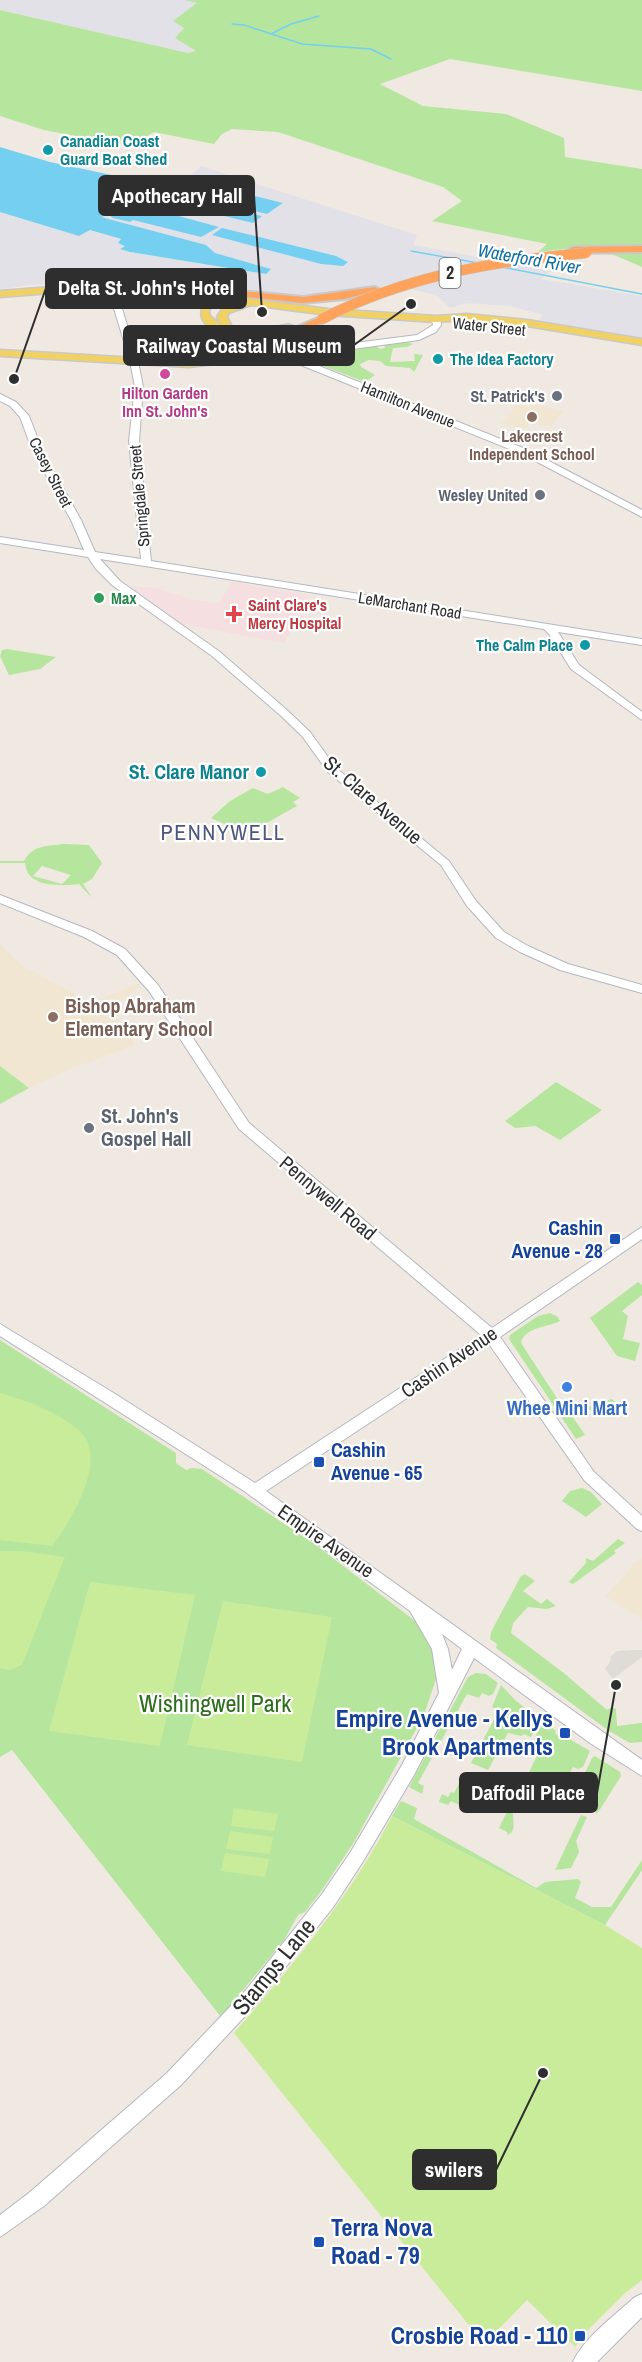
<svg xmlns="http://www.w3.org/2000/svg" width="642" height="2362" font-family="'Archivo Narrow',sans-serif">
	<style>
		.industrial { fill: #e3e1e8 }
		.education { fill: #f0e6d1 }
		.medical { fill: #f5dfe0 }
		.green { fill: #b6e59e; fill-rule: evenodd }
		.pitch { fill: #c9ec9a }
		.plaza { fill: #dfdcd8 }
		.water { fill: #75cff0 }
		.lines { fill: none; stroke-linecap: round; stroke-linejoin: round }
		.stream { stroke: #75cff0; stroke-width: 1.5 }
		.secondary-casing { stroke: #b4b7c1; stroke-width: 2 }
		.primary-casing { stroke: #c9c9c9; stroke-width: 3 }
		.highway-casing { stroke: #c9c9c9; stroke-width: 4 }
		.secondary { fill: #fff; fill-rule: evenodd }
		.primary { fill: #f2d163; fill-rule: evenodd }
		.highway { fill: #ffa35c; fill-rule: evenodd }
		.highway-bridge-casing { stroke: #c9c9c9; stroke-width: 11; stroke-linecap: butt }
		.highway-bridge { stroke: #ffa35c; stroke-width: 10 }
		.culture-dot { fill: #0f9aa8; stroke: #fff; stroke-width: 2 }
		.hotel-dot { fill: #d1479c; stroke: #fff; stroke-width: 2 }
		.worship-dot { fill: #6b7280; stroke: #fff; stroke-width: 2 }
		.education-dot { fill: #8d6e63; stroke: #fff; stroke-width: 2 }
		.leisure-dot { fill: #2e9e5b; stroke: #fff; stroke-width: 2 }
		.health-dot { fill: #e0444e; stroke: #fff; stroke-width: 2 }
		.transit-dot { fill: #1a4fb4; stroke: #fff; stroke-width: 2 }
		.shop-dot { fill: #3f7fe0; stroke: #fff; stroke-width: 2 }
		.labels { text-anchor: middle; stroke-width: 4.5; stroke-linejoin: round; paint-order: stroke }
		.far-culture-label { font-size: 16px; font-weight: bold; fill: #0d838f; stroke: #fff; text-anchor: start }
		.far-street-label { font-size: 16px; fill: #2e2e2e; stroke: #fff }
		.far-hotel-label { font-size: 16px; font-weight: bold; fill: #b23c85; stroke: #fff }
		.far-worship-label { font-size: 16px; font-weight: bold; fill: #5b616d; stroke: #fff; text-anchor: end }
		.far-education-label { font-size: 16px; font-weight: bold; fill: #785e54; stroke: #fff }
		.far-leisure-label { font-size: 16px; font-weight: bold; fill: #27864d; stroke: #fff; text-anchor: start }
		.far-health-label { font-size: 16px; font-weight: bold; fill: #be3a42; stroke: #fff; text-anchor: start }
		.far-water-label { font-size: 18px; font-style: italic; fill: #0d6fa3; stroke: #fff }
		.shield { fill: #fff; stroke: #6d6d6d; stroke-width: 1.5 }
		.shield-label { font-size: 18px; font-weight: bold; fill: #2e2e2e }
		.culture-label { font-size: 20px; font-weight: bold; fill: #0d838f; stroke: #fff; text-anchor: end }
		.street-label { font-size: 20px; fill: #2e2e2e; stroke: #fff }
		.education-label { font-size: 20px; font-weight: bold; fill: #785e54; stroke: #fff; text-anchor: start }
		.worship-label { font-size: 20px; font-weight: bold; fill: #5b616d; stroke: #fff; text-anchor: start }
		.transit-label { font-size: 20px; font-weight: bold; fill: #164399; stroke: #fff; text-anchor: end }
		.shop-label { font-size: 20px; font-weight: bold; fill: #366cbe; stroke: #fff }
		.quarter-label { font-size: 22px; letter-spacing: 1.5px; fill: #4d5680; stroke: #fff }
		.near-park-label { font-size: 24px; fill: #2c6e1b; stroke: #fff }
		.near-transit-label { font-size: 24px; font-weight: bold; fill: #164399; stroke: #fff; text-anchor: end }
		.near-street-label { font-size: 24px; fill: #2e2e2e; stroke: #fff }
		.leader { fill: none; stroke: #2e2e2e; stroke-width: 2 }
		.callout-dot { fill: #2e2e2e; stroke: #fff; stroke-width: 2 }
		.callout { fill: #2e2e2e; stroke: #2e2e2e; stroke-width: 2 }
		.callout-label { font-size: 21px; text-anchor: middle; font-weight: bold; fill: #fff }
	</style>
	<rect width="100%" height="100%" fill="#efe9e1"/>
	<path class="industrial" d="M0 0H184L198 3 174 21 184 28 175 38 196 51 188 53 0 10Z
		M201 166 417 235 414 245 551 271 541 279 642 296V342L536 324 543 315 510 306 466 303 450 308 436 295 388 284 357 295 301 299 156 285 79 283 27 285 0 290V212L79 236 90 230 122 240 126 245 121 249 130 252 266 274 270 269 215 253 206 245 101 217 109 215 114 218 130 222 133 220 208 234 218 227 120 200 126 199 191 208 253 222 192 200 203 199 266 214 283 204 240 192 225 201 200 194 213 186 187 178Z"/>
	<path class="education" d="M532 404 564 411 551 426 530 424 526 429 501 424 516 405 530 407Z
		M0 944 24 967 73 992 87 1005 140 982V987L113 1007 98 1013 119 1021 135 1045 65 1071 29 1088 0 1066Z
		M642 1559V1619L605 1596 626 1575 632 1565Z"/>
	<path class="medical" d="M232 582 310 595 284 643 182 624 130 586 157 588 194 600 219 603Z"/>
	<path class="green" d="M184 0H642V91L450 59 380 84 423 106 506 114 564 138 565 157 642 169V267L614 255 582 247 538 252 547 244 432 221 462 201 443 187 278 132 232 129 222 134 214 144 154 132 130 146 44 130 0 116V10L188 53 196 51 175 38 184 28 173 21 197 3Z
		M407 342 413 344 407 347 393 348 390 362 415 361 414 354 423 355 414 372 410 368 386 366 380 361 369 360 360 364 361 367 375 375 365 382 321 365 328 361 316 358 312 360 306 357 376 346 380 349 385 348 384 344Z
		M7 649 56 657 40 669 9 675 0 656 2 650Z
		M283 787 300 798 293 802 297 806 247 834 211 818 230 801 253 788 268 794Z
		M64 844 89 845 102 863 92 879 83 884 92 898 79 884C65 886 36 887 28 873 26 870 26 867 25 863H0V861H24C32 845 48 846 64 844ZM42 866 71 875 62 884 33 876Z
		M0 1066 29 1088 0 1104Z
		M556 1082 602 1110 560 1140 535 1126 515 1128 505 1121Z
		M638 1282 642 1285V1295L622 1311 628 1316 623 1339 640 1343 635 1361 617 1356 590 1318Z
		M550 1313 558 1317 560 1321C549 1327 524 1327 521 1343L562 1406 578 1410 612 1399 615 1402 572 1416 585 1435 576 1439 509 1339 510 1335 538 1316Z
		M0 1340 176 1453V1463L186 1470 192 1468 202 1469 316 1545 415 1621 431 1645 436 1666V1679L424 1715 354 1842 322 1890 305 1912 298 1915 284 1940 221 2017 12 1750 0 1757Z
		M582 1488 591 1492 602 1504 586 1517 562 1501 570 1491Z
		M618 1539 625 1543 614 1551 616 1553 573 1584 569 1582 586 1563V1558L593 1561Z
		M525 1574 535 1581 523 1591 541 1604 547 1599 556 1606 547 1609 528 1607 513 1623 511 1633 565 1674 607 1710 612 1707 616 1709 617 1726 642 1723V1742L630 1743 609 1731 496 1648 497 1644 490 1639 491 1632 521 1576Z
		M476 1673 486 1674 498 1683 493 1694 489 1696 482 1693 479 1698 467 1694 418 1783 424 1786 422 1794 409 1787 468 1677Z
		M501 1685 516 1701 540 1719 531 1737 523 1734 522 1736 508 1733 488 1770 471 1763 499 1710 492 1707Z
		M546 1723 556 1731 555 1733 562 1739 564 1736 590 1751 583 1767 578 1769 573 1767 569 1775 562 1772 551 1795 544 1793 551 1779 538 1774 532 1786 524 1782 540 1750 532 1746C536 1738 536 1728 546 1723Z
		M595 1756 620 1772 621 1776 597 1814 593 1808 589 1811 584 1809 597 1783 583 1777 592 1758Z
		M465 1772 482 1779 485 1776 468 1809 451 1801 448 1805 439 1802 442 1794 448 1797 451 1792 454 1793Z
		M518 1789 529 1794 524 1804 514 1809C511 1817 516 1824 512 1832L508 1835 507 1832 499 1828Z
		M401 1801 417 1808 414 1819 536 1888 545 1882 578 1879 581 1882 575 1898 592 1907H611L642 1860V1870L605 1925 392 1816Z
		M581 1815 587 1817 576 1841 579 1852 571 1868 555 1870Z"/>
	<path class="pitch" d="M0 1393C23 1399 76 1418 87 1441 101 1471 70 1522 52 1546L0 1540Z
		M0 1551H22L65 1557 22 1665 10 1670 0 1668Z
		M90 1582 195 1595 160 1746 49 1731Z
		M223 1601 332 1617 302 1762 187 1745Z
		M234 1808 278 1814 274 1831 231 1826Z
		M392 1816 605 1925 642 1948V2280L624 2294 583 2335 579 2332 574 2338 578 2343 575 2347 527 2300 484 2344 234 2033C292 1966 351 1896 392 1816Z
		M230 1831 273 1837 270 1854 226 1849Z
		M225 1853 269 1859 265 1877 221 1871Z"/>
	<path class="plaza" d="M631 1650H642V1657L613 1679 605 1669 611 1660 610 1657 617 1651Z"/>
	<path class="water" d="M0 147 50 162 183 190 198 182 214 186 201 194 204 195 218 187 235 191 221 199 225 201 239 192 283 203 267 214 203 199 192 200 262 216 253 223 191 208 184 213 126 199 120 200 219 227 201 237 133 220 130 222 113 218 109 215 101 217 206 245 215 253 271 269 266 274 130 252 120 249 125 246 118 243 121 239 90 230 79 236 0 212Z
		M222 228 336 256 348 262 343 266 321 264 212 235Z"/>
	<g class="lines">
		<path class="stream" d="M232 24 244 25 302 44 371 49 391 59
			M271 34 291 24 319 16
			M411 251 478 263
			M502 267 642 294"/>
		<defs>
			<path id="secondary" d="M112 286 116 289 138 361 143 387 139 441 151 561 642 639V645L558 632 579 665 642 712V720L571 669 549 634 544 629 100 559 120 581 220 652 288 711 310 732 336 768 449 861 476 901 504 932 528 946 568 964 642 985V993L560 970 520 952 496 938 467 906 441 865 328 772 302 736 280 715 212 656 112 585 96 569 88 557 0 543V537L84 550 71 520 33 452 20 417 10 406 0 401V394L16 402 29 416 43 452 81 520 95 552 141 559 129 441 135 387 130 361 108 289Z
				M436 316 440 319 441 325 436 332 419 340 316 354 299 349 303 346 316 348 417 335 433 325 432 319Z
				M261 345H267L528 450 642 510V517L522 454 261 349Z
				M0 895 92 931 125 949 158 985 249 1123 492 1328 642 1227V1239L500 1337 594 1472 642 1516V1531L637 1529 584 1480 489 1344 266 1491 642 1760V1776L590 1743 474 1658 414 1775 362 1863 334 1906 258 2002 181 2085 44 2206 0 2237V2215L30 2192 167 2073 246 1990 322 1894 350 1853 402 1765 439 1693 432 1649 410 1611 244 1491 0 1336V1324L112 1392 255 1483 481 1335 239 1129 149 991 117 955 84 937 0 903ZM442 1634 462 1649 452 1670 448 1649Z
				M642 2294V2317L597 2362H573C583 2339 616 2314 635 2297Z"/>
			<path id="primary" d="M77 285 171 289 328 309 436 316 467 314 527 320 642 339V345L527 326 467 320 436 322 328 315 251 305 229 313 227 317 231 325 227 328 263 343 270 341 275 344 254 353 289 354 292 355V359H251L246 355 224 363 189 367 0 356V350L189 361 209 359 205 356 207 354 223 346 226 341C209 326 193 322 206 299L171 295 77 291 0 297V291ZM215 300 239 303 222 309 217 317 222 326 210 316 209 311ZM232 337 254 346 212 358 230 350 236 341Z"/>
			<path id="highway" d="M642 246V252L573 253 568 250 573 247Z
				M179 285 303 297 375 287 380 290 344 299 303 303 198 292 141 293 136 290 141 287Z
				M322 316 326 317V321L307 330 300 339 308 349 303 352 299 351 289 339 270 347 265 344 289 331C273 334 248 341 235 331L240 328 264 330 288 325 292 326V329Z"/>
		</defs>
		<use href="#secondary" class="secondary-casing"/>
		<use href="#primary" class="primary-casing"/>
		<use href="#highway" class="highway-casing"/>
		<use href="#secondary" class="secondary"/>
		<use href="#primary" class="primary"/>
		<use href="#highway" class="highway"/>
		<defs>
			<path id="highway-bridge" d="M322 319C405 276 494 261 586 253"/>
		</defs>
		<use href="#highway-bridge" class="highway-bridge-casing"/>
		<use href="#highway-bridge" class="highway-bridge"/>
	</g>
	<g class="culture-dot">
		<circle cx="48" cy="150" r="6"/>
		<circle cx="438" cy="359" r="6"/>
		<circle cx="585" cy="645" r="6"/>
		<circle cx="261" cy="772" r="6"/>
	</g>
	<circle class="hotel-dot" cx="165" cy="374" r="6"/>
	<g class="worship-dot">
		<circle cx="557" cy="396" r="6"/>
		<circle cx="540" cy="495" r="6"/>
		<circle cx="89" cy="1128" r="6"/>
	</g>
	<g class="education-dot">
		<circle cx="532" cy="417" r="6"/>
		<circle cx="53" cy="1017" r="6"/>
	</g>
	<circle class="leisure-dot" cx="99" cy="598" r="6"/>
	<path class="health-dot" d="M231 605h6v6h6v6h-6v6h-6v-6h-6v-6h6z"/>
	<g class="transit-dot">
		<rect x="609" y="1233" width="12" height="12" rx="3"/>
		<rect x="313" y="1456" width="12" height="12" rx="3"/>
		<rect x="559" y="1727" width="12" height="12" rx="3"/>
		<rect x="313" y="2236" width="12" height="12" rx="3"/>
		<rect x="574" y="2330" width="12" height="12" rx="3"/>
	</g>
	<circle class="shop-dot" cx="567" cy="1387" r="6"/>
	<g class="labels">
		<g class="far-culture-label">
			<text x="60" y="147">Canadian Coast<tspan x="60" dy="18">Guard Boat Shed</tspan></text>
			<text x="450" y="365">The Idea Factory</text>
			<text x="573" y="651" text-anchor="end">The Calm Place</text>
		</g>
		<g class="far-street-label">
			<text transform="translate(489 326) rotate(6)" y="6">Water Street</text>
			<text transform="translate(408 404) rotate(22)" y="6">Hamilton Avenue</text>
			<text transform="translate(51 472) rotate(63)" y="6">Casey Street</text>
			<text transform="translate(139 496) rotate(-95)" y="6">Springdale Street</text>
			<text transform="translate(410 605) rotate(9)" y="6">LeMarchant Road</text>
		</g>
		<g class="far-hotel-label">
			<text x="165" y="399">Hilton Garden<tspan x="165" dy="18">Inn St. John's</tspan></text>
		</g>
		<g class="far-worship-label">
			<text x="545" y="402">St. Patrick's</text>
			<text x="528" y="501">Wesley United</text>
		</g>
		<g class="far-education-label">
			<text x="532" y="442">Lakecrest<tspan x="532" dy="18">Independent School</tspan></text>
		</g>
		<g class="far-leisure-label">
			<text x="111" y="604">Max</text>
		</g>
		<g class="far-health-label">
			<text x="248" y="611">Saint Clare's<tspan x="248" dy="18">Mercy Hospital</tspan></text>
		</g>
		<g class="far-water-label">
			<text transform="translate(529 259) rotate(10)" y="6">Waterford River</text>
		</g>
		<rect class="shield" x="439.5" y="258" width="21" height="30" rx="4.5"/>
		<g class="shield-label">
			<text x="450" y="279">2</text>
		</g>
		<g class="culture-label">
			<text x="249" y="779">St. Clare Manor</text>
		</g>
		<g class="street-label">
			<text transform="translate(373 800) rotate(41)" y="7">St. Clare Avenue</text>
			<text transform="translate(328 1198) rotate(40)" y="7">Pennywell Road</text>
			<text transform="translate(449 1362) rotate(-34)" y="7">Cashin Avenue</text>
			<text transform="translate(326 1541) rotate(35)" y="7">Empire Avenue</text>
		</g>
		<g class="education-label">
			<text x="65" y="1013">Bishop Abraham<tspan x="65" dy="23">Elementary School</tspan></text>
		</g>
		<g class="worship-label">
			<text x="101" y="1123">St. John's<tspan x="101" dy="23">Gospel Hall</tspan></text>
		</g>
		<g class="transit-label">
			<text x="603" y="1235">Cashin<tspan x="603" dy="23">Avenue - 28</tspan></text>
			<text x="331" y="1457" text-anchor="start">Cashin<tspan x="331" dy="23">Avenue - 65</tspan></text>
		</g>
		<g class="shop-label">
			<text x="567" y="1415">Whee Mini Mart</text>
		</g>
		<g class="quarter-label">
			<text x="223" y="840">PENNYWELL</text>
		</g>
		<g class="near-park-label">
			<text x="215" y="1712">Wishingwell Park</text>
		</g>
		<g class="near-transit-label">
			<text x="553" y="1727">Empire Avenue - Kellys<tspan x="553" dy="28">Brook Apartments</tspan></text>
			<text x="331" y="2236" text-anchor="start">Terra Nova<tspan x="331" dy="28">Road - 79</tspan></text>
			<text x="568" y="2344">Crosbie Road - 110</text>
		</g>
		<g class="near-street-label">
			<text transform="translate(274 1967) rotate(-51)" y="8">Stamps Lane</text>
		</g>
	</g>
	<path class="leader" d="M262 312L254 196M14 379L46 288M411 304L354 345M616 1685L597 1793M543 2073L496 2170"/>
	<g class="callout-dot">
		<circle cx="262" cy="312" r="6"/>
		<circle cx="14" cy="379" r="6"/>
		<circle cx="411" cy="304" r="6"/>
		<circle cx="616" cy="1685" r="6"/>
		<circle cx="543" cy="2073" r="6"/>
	</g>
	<g class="callout">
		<rect x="99" y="176" width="155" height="39" rx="6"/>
		<rect x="46" y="269" width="200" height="39" rx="6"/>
		<rect x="124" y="326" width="230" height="39" rx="6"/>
		<rect x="460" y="1773" width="137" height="39" rx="6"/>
		<rect x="413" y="2150" width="83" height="39" rx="6"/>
	</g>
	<g class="callout-label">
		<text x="177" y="203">Apothecary Hall</text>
		<text x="146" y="295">Delta St. John's Hotel</text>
		<text x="239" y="353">Railway Coastal Museum</text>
		<text x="528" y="1800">Daffodil Place</text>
		<text x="454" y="2177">swilers</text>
	</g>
</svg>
